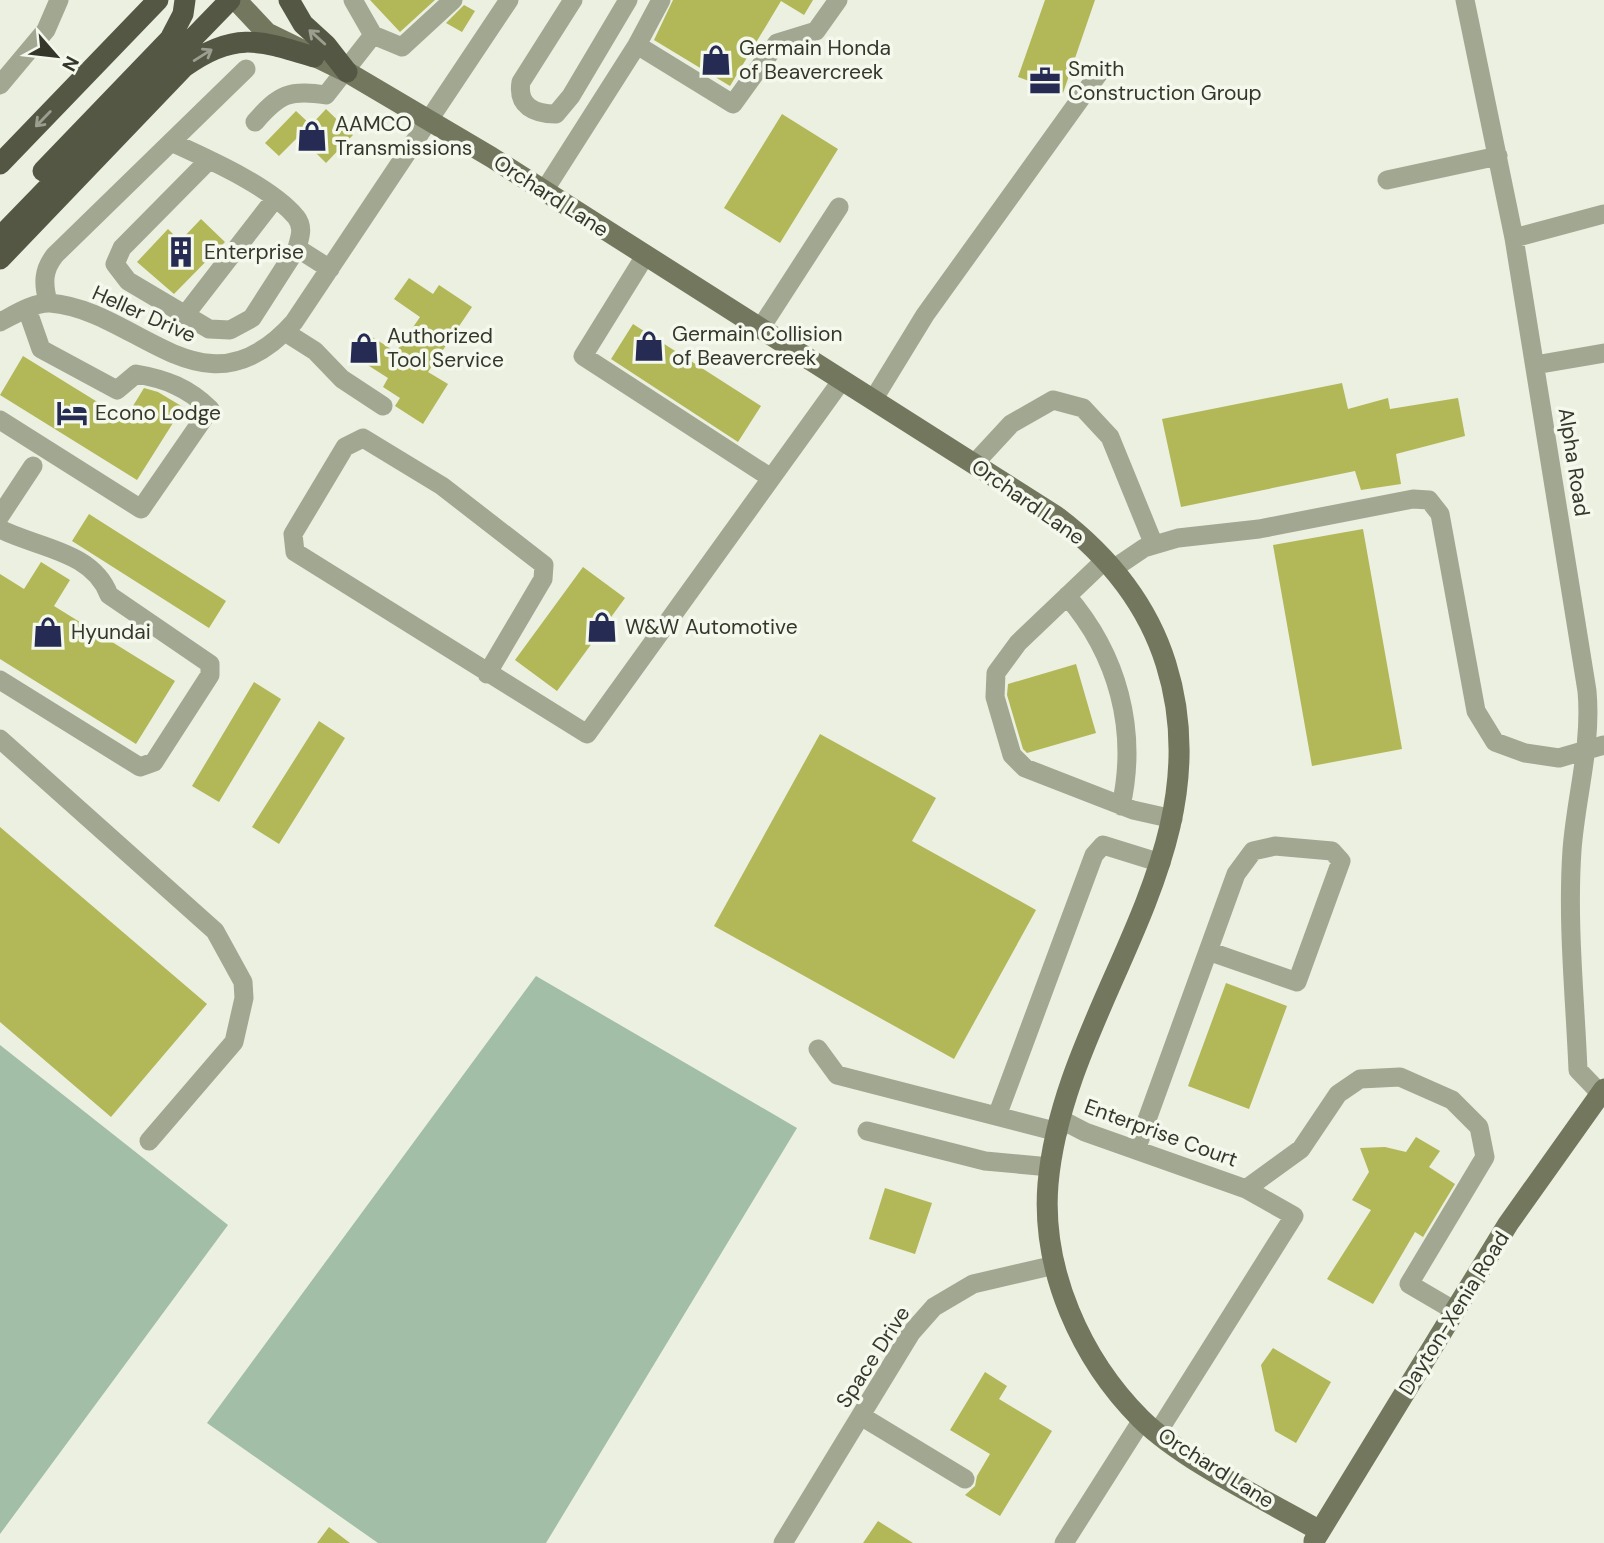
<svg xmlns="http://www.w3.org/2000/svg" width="1604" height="1543" font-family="'DM Sans',sans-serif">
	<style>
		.green { fill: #a2bea7 }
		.building { fill: #b2b758 }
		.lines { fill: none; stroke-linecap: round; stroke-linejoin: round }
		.minor { stroke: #a1a791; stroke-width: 19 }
		.major { stroke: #73775e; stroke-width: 21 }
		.highway { stroke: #545744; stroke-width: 21 }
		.oneway { stroke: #9c9f90 }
		.labels { text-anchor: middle; stroke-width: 7; stroke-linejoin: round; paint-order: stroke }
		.poi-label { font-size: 21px; fill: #35372b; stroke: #f4f8ed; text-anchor: start }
		.street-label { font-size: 21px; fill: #35372b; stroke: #f4f8ed }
	</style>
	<rect width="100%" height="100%" fill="#ebf0e1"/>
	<path class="green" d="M536 976 797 1128 546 1543H378L207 1423Z
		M0 1045 228 1225 0 1534Z"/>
	<path class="building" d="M370 0H435L400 32Z
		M673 0H813L804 15 781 1 730 86 654 40Z
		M1045 0H1095L1063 93 1018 77Z
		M464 5 475 11 462 32 446 23Z
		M326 109 353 135 326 163 299 136 279 156 265 143 296 111 311 125Z
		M782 114 838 149 780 243 724 208Z
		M201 219 225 242 174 294 137 262 168 229 180 241Z
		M409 278 433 294 439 285 472 307 428 372 448 384 423 424 395 406 400 398 383 387 388 378 355 357 369 335 396 352 420 317 394 299Z
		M633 324 761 406 738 442 611 359Z
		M23 356 125 419 144 388 158 392 183 407 137 480 0 395Z
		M1342 383 1348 409 1388 398 1390 409 1458 398 1465 436 1396 454 1401 484 1361 490 1355 471 1181 507 1162 419Z
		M89 514 226 601 209 628 72 541Z
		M1363 529 1402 749 1312 766 1273 545Z
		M41 562 70 580 54 606 175 681 136 744 0 659V574L24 589Z
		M583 567 625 598 557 691 515 660Z
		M1076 664 1096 733 1027 753 1023 749 1007 695 1008 684Z
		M254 682 281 699 219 802 192 786Z
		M319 721 345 738 279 844 252 827Z
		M820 734 936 798 912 841 1036 910 954 1059 714 926Z
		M0 827 207 1004 111 1117 0 1022Z
		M1226 983 1287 1006 1249 1109 1188 1086Z
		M1416 1137 1440 1151 1429 1167 1455 1184 1423 1237 1415 1232 1373 1304 1327 1279 1371 1210 1352 1200 1369 1172 1360 1148 1385 1147 1406 1152Z
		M885 1188 932 1203 915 1254 869 1239Z
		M1273 1348 1331 1382 1296 1443 1275 1431 1261 1365Z
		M985 1372 1007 1386 999 1399 1052 1431 1000 1516 965 1495 975 1486 977 1476 990 1454 950 1430Z
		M878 1521 913 1543H863Z
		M329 1527 350 1543H317Z"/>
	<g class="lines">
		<path class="minor" d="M353 0 373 35 402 47 453 0
			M573 0 521 82C517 106 534 114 556 114L571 96 628 0
			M1465 0 1514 238 1587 691C1592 746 1576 796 1572 850 1567 923 1575 997 1578 1070L1600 1093
			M637 45 661 0
			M0 85 46 30 59 0
			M255 122C279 94 290 89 326 95L373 35
			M171 142C208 159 270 186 296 217 304 227 300 237 297 248L330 269
			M209 160 122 248 115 264 128 281 209 329 230 330 252 318 297 248
			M1387 180 1498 156
			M544 191 637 45 733 104 777 43 816 31 838 0
			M1514 238 1604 214
			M645 256 583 356 771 478
			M48 302C43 283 43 270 55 255L246 69
			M185 315 274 200
			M0 322C14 315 34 302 50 303 139 310 204 423 294 322L509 0
			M760 329 839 207
			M285 332 315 351 342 379 383 406
			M1535 365 1604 353
			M873 400 925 315 1099 73
			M0 420 141 509 210 409C188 388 166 379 136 374L117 390 41 349 27 309
			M974 464 1011 424 1053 400 1083 408 1110 437 1154 545
			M0 516 33 466
			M0 529C37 548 93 551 109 595L210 664V675L154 762 140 767 0 680
			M1105 560 1018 643 996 673 995 697 1012 755 1025 768 1133 810 1173 819
			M1113 569 1144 548 1178 538 1259 529 1413 499 1429 500 1440 514 1476 711 1495 742 1525 753 1559 758 1604 745
			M1067 596C1118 655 1138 730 1121 806
			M487 674 543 579 544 565 442 486 363 438 345 447 293 534 295 552 587 734 842 380
			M0 739 215 931 243 982 244 998 234 1042 149 1141
			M818 1049 837 1075 1058 1132
			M997 1116 1094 855 1103 845 1161 863
			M1060 1119 1085 1132 1246 1189 1294 1216 1158 1432
			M867 1131 985 1161 1050 1167
			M1136 1150 1236 874 1253 851 1275 846 1332 851 1341 861 1297 982 1208 951
			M1246 1189 1301 1149 1338 1094 1360 1079 1400 1077 1452 1100 1479 1127 1485 1157 1409 1284 1455 1311
			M861 1416 965 1479
			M783 1543 911 1333 934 1307 973 1284 1055 1265
			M1064 1543 1142 1420"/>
		<path class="major" d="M236 0 267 33 347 72 491 157 1056 516C1106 554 1147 603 1166 664 1226 855 1064 1003 1048 1184 1041 1270 1081 1359 1141 1419 1185 1462 1266 1500 1320 1531
			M1314 1541 1508 1224 1604 1089"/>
		<path class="highway" d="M289 0 303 24 326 45 347 72
			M0 164 158 0
			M43 171 170 39 183 14 185 0
			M0 237 230 0
			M0 259 184 67C234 31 259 40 314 57"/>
	</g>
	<defs><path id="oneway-shaft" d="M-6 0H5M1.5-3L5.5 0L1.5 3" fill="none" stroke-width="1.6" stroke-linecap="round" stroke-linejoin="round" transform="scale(1.75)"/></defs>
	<g class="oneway">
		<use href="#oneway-shaft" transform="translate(317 37) rotate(-138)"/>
		<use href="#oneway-shaft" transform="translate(203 55) rotate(-32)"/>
		<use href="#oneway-shaft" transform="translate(43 119) rotate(134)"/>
	</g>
	<defs>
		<symbol id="shop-bare" viewBox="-9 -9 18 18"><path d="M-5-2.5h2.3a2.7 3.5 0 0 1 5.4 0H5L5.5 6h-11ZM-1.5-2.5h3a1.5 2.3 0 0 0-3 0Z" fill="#262b54" stroke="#f4f8ed" stroke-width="2.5" paint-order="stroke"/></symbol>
		<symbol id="office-bare" viewBox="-9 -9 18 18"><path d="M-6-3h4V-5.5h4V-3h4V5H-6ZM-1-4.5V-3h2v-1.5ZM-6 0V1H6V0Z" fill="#262b54" stroke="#f4f8ed" stroke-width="2.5" paint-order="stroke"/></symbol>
		<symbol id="building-bare" viewBox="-9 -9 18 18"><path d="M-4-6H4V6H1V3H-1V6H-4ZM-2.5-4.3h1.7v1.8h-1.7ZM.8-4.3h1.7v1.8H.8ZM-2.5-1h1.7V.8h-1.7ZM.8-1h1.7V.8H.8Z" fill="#262b54" stroke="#f4f8ed" stroke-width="2.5" paint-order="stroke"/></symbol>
		<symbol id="hotel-bare" viewBox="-9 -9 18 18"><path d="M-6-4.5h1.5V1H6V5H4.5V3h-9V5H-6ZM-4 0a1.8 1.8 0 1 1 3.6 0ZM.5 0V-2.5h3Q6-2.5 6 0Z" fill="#262b54" stroke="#f4f8ed" stroke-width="2.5" paint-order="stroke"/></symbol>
	</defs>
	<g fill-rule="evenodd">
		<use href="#shop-bare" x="694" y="38" width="44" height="44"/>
		<use href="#office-bare" x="1023" y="59" width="44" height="44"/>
		<use href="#shop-bare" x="290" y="114" width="44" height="44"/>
		<use href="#building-bare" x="159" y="230" width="44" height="44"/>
		<use href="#shop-bare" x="627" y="324" width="44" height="44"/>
		<use href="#shop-bare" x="342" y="326" width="44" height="44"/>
		<use href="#hotel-bare" x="50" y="391" width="44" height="44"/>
		<use href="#shop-bare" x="580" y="605" width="44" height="44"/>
		<use href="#shop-bare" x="26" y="610" width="44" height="44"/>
	</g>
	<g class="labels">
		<g class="poi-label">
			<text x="739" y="55">Germain Honda<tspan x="739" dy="24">of Beavercreek</tspan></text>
			<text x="1068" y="76">Smith<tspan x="1068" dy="24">Construction Group</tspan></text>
			<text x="335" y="131">AAMCO<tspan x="335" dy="24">Transmissions</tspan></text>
			<text x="204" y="259">Enterprise</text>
			<text x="672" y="341">Germain Collision<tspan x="672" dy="24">of Beavercreek</tspan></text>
			<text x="387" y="343">Authorized<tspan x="387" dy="24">Tool Service</tspan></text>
			<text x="95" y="420">Econo Lodge</text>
			<text x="625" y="634">W&amp;W Automotive</text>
			<text x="71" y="639">Hyundai</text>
		</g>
		<g class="street-label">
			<text transform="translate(551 196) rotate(33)" y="7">Orchard Lane</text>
			<text transform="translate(144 314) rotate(24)" y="7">Heller Drive</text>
			<text transform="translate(1574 462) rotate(81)" y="7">Alpha Road</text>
			<text transform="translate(1028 502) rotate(35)" y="7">Orchard Lane</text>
			<text transform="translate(1161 1133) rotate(20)" y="7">Enterprise Court</text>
			<text transform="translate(1454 1313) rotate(-58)" y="7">Dayton-Xenia Road</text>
			<text transform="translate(873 1357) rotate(-57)" y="7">Space Drive</text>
			<text transform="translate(1216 1468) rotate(32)" y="7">Orchard Lane</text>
		</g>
	</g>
	<g transform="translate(56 56) rotate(118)" stroke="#f4f8ed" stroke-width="5" paint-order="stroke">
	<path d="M0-5L12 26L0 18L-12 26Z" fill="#35372b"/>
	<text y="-10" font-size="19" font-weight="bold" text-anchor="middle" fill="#35372b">N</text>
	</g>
</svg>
